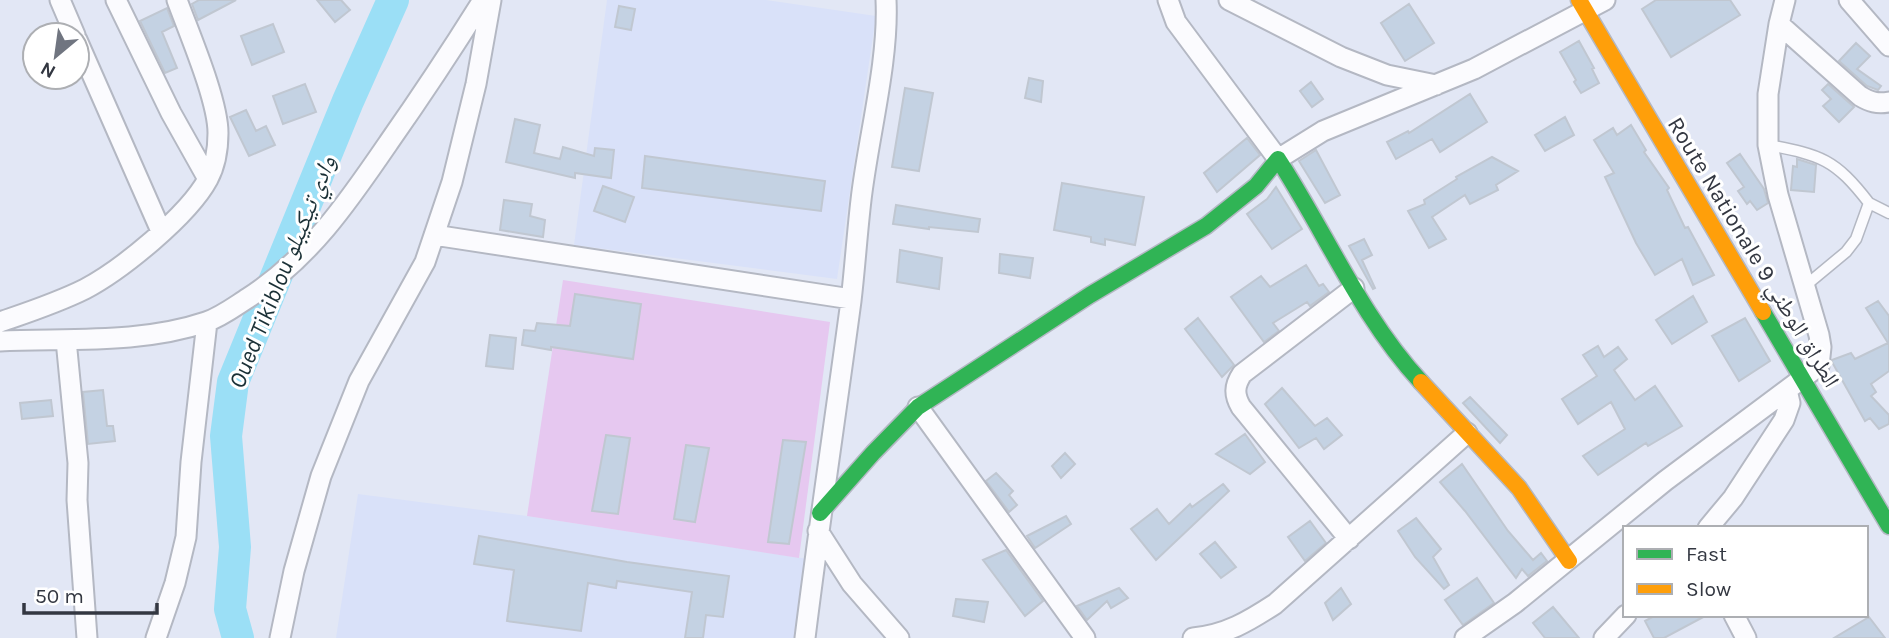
<svg xmlns="http://www.w3.org/2000/svg" width="1889" height="638" font-family="Karla,'Noto Naskh Arabic',sans-serif">
	<style>
		.built { fill: #d9e1f9 }
		.green { fill: #e6c8f0 }
		.lines { fill: none; stroke-linecap: round; stroke-linejoin: round }
		.river { stroke: #9bdff6; stroke-width: 32 }
		.building { fill: #c4d2e3; stroke: #c0c7d1; stroke-width: 2 }
		.lane-casing { stroke: #b4b8c3; stroke-width: 13 }
		.street-casing { stroke: #b4b8c3; stroke-width: 23 }
		.fast-casing { stroke: #b4b8c3; stroke-width: 19 }
		.slow-casing { stroke: #b4b8c3; stroke-width: 19 }
		.lane { stroke: #fbfbfe; stroke-width: 10 }
		.street { stroke: #fbfbfe; stroke-width: 19 }
		.fast { stroke: #30b455; stroke-width: 16 }
		.slow { stroke: #ff9f0a; stroke-width: 16 }
		.labels { text-anchor: middle; stroke-width: 6; stroke-linejoin: round; paint-order: stroke }
		.street-label { font-size: 23px; fill: #333741; stroke: #fff }
		.water-label { font-size: 24px; font-style: italic; fill: #1a3036; stroke: #fff }
	</style>
	<rect width="100%" height="100%" fill="#e2e7f5"/>
	<path class="built" d="M607 0H766L876 16 837 279 574 245Z
		M358 494 527 516 808 559 798 638H336Z"/>
	<path class="green" d="M563 280 830 322 799 558 527 516Z"/>
	<g class="lines">
		<path class="river" d="M238 638 230 609 235 547 226 436 233 382 348 101 393 0"/>
	</g>
	<path class="building" d="M199 0H236L198 20 192 4Z
		M317 0H341L350 10 335 22Z
		M1656 0H1730L1740 15 1671 57 1642 9Z
		M1409 4 1434 43 1405 61 1381 23Z
		M619 6 635 9 631 30 615 27Z
		M167 8 174 26 162 32 177 68 165 73 140 21Z
		M273 24 284 52 252 65 241 36Z
		M1579 41 1594 68 1592 69 1599 83 1581 93 1574 82 1576 80 1560 52Z
		M1856 43 1870 56 1857 69 1881 86 1878 90 1867 86 1839 61Z
		M1029 78 1043 81 1041 102 1025 98Z
		M1311 82 1323 99 1312 107 1300 91Z
		M305 84 316 112 283 124 273 96Z
		M1828 84 1854 107 1839 122 1823 106 1831 99 1822 90Z
		M905 88 933 93 919 171 892 167Z
		M1470 94 1487 122 1440 152 1432 139 1396 159 1387 142 1408 131 1409 133Z
		M246 110 256 131 266 126 275 145 249 156 230 117Z
		M1565 117 1574 135 1545 151 1535 135Z
		M515 119 540 125 534 153 560 159 563 147 594 156 595 148 614 150 611 178 575 173V178L506 162Z
		M1631 125 1646 150 1644 152 1669 188 1667 190 1685 228 1688 227 1714 275 1693 285 1682 259 1655 275 1636 243 1605 177 1614 173 1594 140 1613 128 1617 135Z
		M1247 138 1260 155 1217 192 1204 173Z
		M1316 150 1340 195 1325 203 1299 161Z
		M1740 154 1764 189 1768 203 1757 210 1750 201 1747 204 1738 191 1744 187 1727 163Z
		M645 156 825 181 821 211 642 188Z
		M1492 157 1518 171 1496 185 1498 190 1470 204 1465 195 1432 217 1446 239 1429 248 1408 211 1425 204 1424 200 1457 179 1456 177Z
		M1797 159 1816 165 1814 192 1791 190 1793 166 1797 167Z
		M1062 183 1144 197 1135 245 1105 239V245L1091 242V237L1054 230Z
		M603 186 634 197 625 222 594 211Z
		M1276 187 1302 229 1272 249 1247 214 1267 199Z
		M504 200 532 204 530 216 545 220 543 237 500 230Z
		M896 205 980 219 978 232 929 227V229L893 224Z
		M1364 239 1372 255 1362 260 1375 288 1373 289 1349 246Z
		M900 250 942 258 939 289 897 282Z
		M1000 254 1033 258 1030 278 999 273Z
		M1306 265 1319 286 1323 284 1329 292 1310 306 1307 302 1273 323 1279 331 1264 342 1231 297 1261 276 1270 287Z
		M575 294 641 304 633 359 551 347V350L522 345 524 330 535 331 537 323 570 326Z
		M1693 296 1707 322 1672 344 1656 320Z
		M1878 301 1889 316V371L1871 384 1876 392 1871 396 1889 415V424L1879 429 1870 418 1865 421 1832 362V360L1851 353 1855 359 1888 343 1866 308Z
		M1198 318 1234 365 1222 377 1185 329Z
		M1745 318 1770 361 1739 381 1712 336Z
		M490 335 516 338 513 369 486 366Z
		M1598 346 1604 357 1618 347 1627 359 1614 370 1635 400 1655 386 1682 426 1648 446 1646 443 1598 475 1583 456 1625 429 1611 402 1578 424 1562 399 1597 376 1583 355Z
		M1282 388 1315 426 1327 418 1342 435 1324 449 1316 438 1299 448 1265 404Z
		M103 390 107 426H113L115 441 88 444 83 392Z
		M1470 397 1507 435 1500 443 1463 403Z
		M51 400 53 416 22 419 20 403Z
		M1245 434 1265 462 1250 474 1216 454Z
		M606 435 630 438 618 514 592 511Z
		M783 440 806 442 789 544 768 542Z
		M686 445 709 448 695 522 674 519Z
		M1065 453 1075 464 1061 478 1052 466Z
		M1462 464 1508 531 1533 560 1541 553 1547 561 1528 576 1522 569 1516 578 1465 511 1440 482Z
		M996 473 1013 491 1009 495 1017 505 1009 512 986 481Z
		M1223 484 1229 491 1156 560 1131 529 1157 509 1169 524 1190 504 1192 507Z
		M1066 516 1071 524 1035 548 1027 536Z
		M1416 518 1441 549 1433 557 1449 585 1444 589 1415 557 1398 531Z
		M1310 521 1326 543 1305 561 1288 537Z
		M479 536 627 562 729 576 723 617 706 615 703 638H685L692 592 617 581 616 588 588 583 581 631 507 621 514 570 474 564Z
		M1215 542 1236 567 1221 578 1200 554Z
		M1006 550 1043 601 1025 616 983 560Z
		M1477 578 1494 603 1463 625 1445 600Z
		M1119 588 1128 598 1111 608 1107 601 1087 620 1077 606Z
		M1341 588 1351 604 1333 620 1325 603Z
		M956 599 988 602 984 622 953 616Z
		M1553 607 1579 638H1545L1533 623Z
		M1656 615H1707L1664 638H1654L1645 621Z
		M1869 617 1885 638H1834Z"/>
	<g class="lines">
		<defs>
			<path id="lane" d="M1768 145C1821 155 1835 159 1869 203
				M1805 286 1846 252 1856 239 1869 203 1889 213"/>
			<path id="street" d="M60 0 75 35
				M116 0 171 113 208 179
				M1168 0 1176 22 1278 159 1323 131 1474 69 1605 0
				M1229 0 1341 57 1387 75 1436 85
				M1849 0 1889 46
				M1779 24 1860 96C1870 102 1877 104 1889 102
				M77 40 161 231
				M434 235 851 299
				M0 322C29 312 57 303 85 289 121 270 188 216 208 179 215 166 218 148 218 133 218 100 189 33 177 0
				M66 340 78 463 77 500 87 638
				M0 341C68 338 141 344 206 322 221 317 234 307 248 298 310 258 348 202 389 142 422 95 453 48 483 0
				M918 407 1085 638
				M1708 528 1733 498 1784 420 1790 403 1787 390
				M818 531 852 584 899 638
				M1349 539 1241 407C1234 395 1234 386 1242 374L1354 288
				M1734 615 1746 638
				M156 638 175 583 186 537 191 462 207 322
				M280 638 294 571 321 476 359 381 425 262 452 182 476 84 491 0
				M805 638C819 525 836 413 851 301 855 267 857 234 861 200 868 138 889 62 886 0
				M1193 638C1226 635 1249 621 1275 604L1467 433
				M1465 638 1515 603 1665 481 1819 366 1821 347 1819 335 1778 195 1768 145V94L1779 24 1785 0
				M1604 638 1626 615"/>
			<path id="fast" d="M1763 312 1889 526
				M820 513 873 453 918 407 1090 295 1206 226 1256 186 1278 159C1326 233 1361 317 1421 382"/>
			<path id="slow" d="M1579 0 1763 312
				M1421 382 1519 488 1569 561"/>
		</defs>
		<use href="#lane" class="lane-casing"/>
		<use href="#street" class="street-casing"/>
		<use href="#fast" class="fast-casing"/>
		<use href="#slow" class="slow-casing"/>
		<use href="#lane" class="lane"/>
		<use href="#street" class="street"/>
		<use href="#fast" class="fast"/>
		<use href="#slow" class="slow"/>
	</g>
	<g class="labels">
		<g class="street-label">
			<text transform="translate(1754 252) rotate(59)" y="8">Route Nationale الطراق الوطني 9</text>
		</g>
		<g class="water-label">
			<text transform="translate(282 272) rotate(-68)" y="8">Oued Tikiblou وادي تيكيبلو</text>
		</g>
	</g>
	<rect x="1623" y="526" width="245" height="91" fill="#ffffff" stroke="#adafb3" stroke-width="2"/>
	<rect x="1637" y="549" width="35" height="10" fill="#30b455" stroke="#adafb3" stroke-width="2"/>
	<text x="1686" y="561" font-size="21" fill="#333741">Fast</text>
	<rect x="1637" y="584" width="35" height="10" fill="#ff9f0a" stroke="#adafb3" stroke-width="2"/>
	<text x="1686" y="596" font-size="21" fill="#333741">Slow</text>
	<g transform="translate(56 56) rotate(209)"><circle r="33" fill="#ffffff" stroke="#adafb3" stroke-width="2"/>
	<path d="M0-5L12 26L0 18L-12 26Z" fill="#707580"/>
	<text y="-10" font-size="19" font-weight="bold" text-anchor="middle" fill="#333741">N</text>
	</g>
	<path d="M24 603v10h133v-10" fill="none" stroke="#333741" stroke-width="3.5"/>
	<text x="35" y="603" font-size="21" fill="#333741" stroke="#ffffff" stroke-width="5" paint-order="stroke">50 m</text>
</svg>
